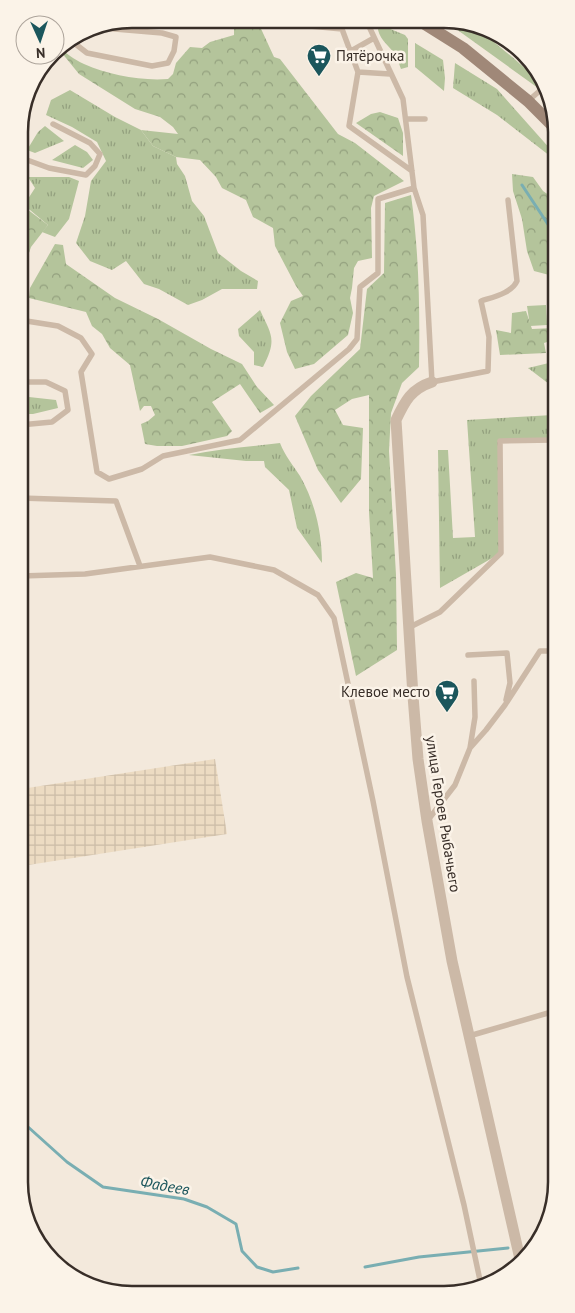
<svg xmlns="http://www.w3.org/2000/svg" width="575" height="1313" font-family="'PT Sans',sans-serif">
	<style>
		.grass { fill: url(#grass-tufts) }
		.forest { fill: url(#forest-crowns) }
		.park { fill: #b4c49b }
		.plaza { fill: url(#plaza-grid) }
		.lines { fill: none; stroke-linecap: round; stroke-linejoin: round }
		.stream { stroke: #79aeb2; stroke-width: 3 }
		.service { stroke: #ccb9a7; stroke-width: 5.5 }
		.minor { stroke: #ccb9a7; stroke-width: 11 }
		.secondary { stroke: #a08878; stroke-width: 12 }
		.labels { text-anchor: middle; stroke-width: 5; stroke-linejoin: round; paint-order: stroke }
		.poi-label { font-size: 15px; fill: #382e28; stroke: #fbf3e8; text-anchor: start }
		.street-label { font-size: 15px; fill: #382e28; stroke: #fbf3e8 }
		.water-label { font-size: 16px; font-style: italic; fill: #1b565c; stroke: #fbf3e8 }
		.rim { fill: none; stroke: #382e28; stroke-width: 2.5 }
	</style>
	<defs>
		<pattern id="grass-tufts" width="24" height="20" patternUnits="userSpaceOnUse" patternTransform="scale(1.25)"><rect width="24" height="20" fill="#b4c49b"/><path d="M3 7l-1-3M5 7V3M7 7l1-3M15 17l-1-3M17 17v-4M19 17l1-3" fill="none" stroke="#93a07e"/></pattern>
		<pattern id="forest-crowns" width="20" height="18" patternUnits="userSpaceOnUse" patternTransform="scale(1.25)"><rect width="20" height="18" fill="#b4c49b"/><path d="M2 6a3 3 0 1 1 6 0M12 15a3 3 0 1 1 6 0" fill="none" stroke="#93a07e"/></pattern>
		<pattern id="plaza-grid" width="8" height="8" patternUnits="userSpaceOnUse" patternTransform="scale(1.25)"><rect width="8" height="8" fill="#ecdbc2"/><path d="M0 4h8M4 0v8" fill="none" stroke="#cbbca7"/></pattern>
	</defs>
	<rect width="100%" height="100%" fill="#f3e9dc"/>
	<path class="grass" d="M445 21C451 21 459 19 465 21 473 23 536 76 541 84L538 88Z
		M378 24 405 35 408 39V67L401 69C399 64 397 56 394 53 387 44 376 36 378 24Z
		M415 43 443 60 445 78 444 91 415 67Z
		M455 63 497 89 552 151 553 164 550 156 497 115 453 88Z
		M70 90 115 117 141 130 153 146 176 157 177 164 185 176 192 201 204 216 218 253 241 271 258 281 257 289H222L202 300 188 305 159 289 144 284 126 261 112 270 90 261 76 243 85 216 91 181 106 161 97 142 72 127 46 115 51 100Z
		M45 126 64 141 35 153 27 150 38 132Z
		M75 145 87 152 93 160 83 168 52 160Z
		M28 177H69L79 181 69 219 55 237 42 232 48 225 24 205 35 188Z
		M260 310C272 336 277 339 263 367L254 365V352L239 336 238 329Z
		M553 362V387L528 368Z
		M20 396 56 400 58 408 33 414H20Z
		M553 415V440L500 441 501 553 440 588 438 450H448L453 538 475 537 467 420Z
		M280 443C285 456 293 465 300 476 315 502 322 533 322 563L297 528 289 490 265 467 264 461H246L189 455C219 449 250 447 280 443Z"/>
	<path class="forest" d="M234 19 257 20 274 57 280 59 338 134 355 143 404 181 374 196 371 208 372 258 358 261 354 268 352 288 350 298 353 313 348 335 314 364 295 369 287 352 280 323 291 301 303 296 296 286 275 246 273 228 253 217 246 200 222 188 216 177 200 160 176 157 153 146 141 130 178 134 173 127 160 117 135 109 79 74 57 47C66 52 74 60 84 64 109 75 140 81 168 79L173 74 176 63 190 47 202 48 210 42 234 35Z
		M380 112 398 118 403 133V156L356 123 371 114Z
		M512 174 533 177 543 191 553 198V276L534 271 527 251 522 219 513 191Z
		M411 195C419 252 420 310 419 367L402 383 391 413 389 451 396 575 397 650 356 676 336 582 356 573 373 578 369 512V395L352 399 335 410 343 425 363 428 361 479 341 503 318 470 295 416 311 396 360 349 367 289 384 273 385 203Z
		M19 203 48 225 31 247 20 279Z
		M55 244 63 245 66 264 115 298 158 319 211 349 242 364 257 387 274 405 260 413 240 384 212 402 232 431 227 436 182 446H157L145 444 141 424 148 421 155 415 151 406H144L140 411 130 365 110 348 102 334 92 326 86 312 29 298 30 288Z
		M526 311 532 329 553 328V340L544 343 546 353 500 355 496 330 511 333 512 313Z"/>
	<path class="park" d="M546 305 547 325 530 326 527 306Z"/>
	<path class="plaza" d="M215 759 227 834 22 866 21 789Z"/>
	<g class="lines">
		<path class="stream" d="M522 185 553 232
			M22 1115 27 1126 67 1162 103 1187 184 1199 207 1207 236 1224 242 1251 257 1267 273 1272 298 1268
			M365 1267 419 1257 508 1248"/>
		<path class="service" d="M280 20 288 24 342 29 358 72 390 74
			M366 20 403 99 414 188 423 215 432 382 488 371 489 337 481 301C493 297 512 293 517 281L508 200
			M69 39 87 53 152 66 168 63 174 51 176 37 162 33 91 27
			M351 51 374 38
			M358 72 349 126 412 171
			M528 101 543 88
			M406 119H425
			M19 157 49 168 86 175 95 166 100 154 90 143 53 124
			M20 320 58 326 81 338 92 354 81 372 97 472 109 479 142 469 163 456 240 440 349 349 357 339 360 287 378 273V199L414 188
			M20 382H46L65 391 68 410 52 422 20 425
			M20 498 116 501 140 566
			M21 576 85 574 210 557 274 570 318 595 334 618 373 801 407 977 464 1205 481 1285
			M408 628 440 612 501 553 500 441 553 440
			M468 655 507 653 510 683 506 700
			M470 748 475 717 474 681
			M428 820 455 785 470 748 486 730 505 705 540 651H554
			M469 1036 555 1011"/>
		<path class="minor" d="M432 382C411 389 405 401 396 420L413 696 418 759 427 821 452 961 520 1259"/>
		<path class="secondary" d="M420 21 463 48 528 101 552 125"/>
	</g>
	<defs>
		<symbol id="supermarket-pin" viewBox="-11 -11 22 30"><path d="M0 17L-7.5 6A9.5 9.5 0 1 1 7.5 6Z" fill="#1b565c" stroke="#fbf3e8"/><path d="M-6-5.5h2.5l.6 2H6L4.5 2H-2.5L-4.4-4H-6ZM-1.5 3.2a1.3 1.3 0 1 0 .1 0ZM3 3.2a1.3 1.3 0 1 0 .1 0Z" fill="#fff"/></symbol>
	</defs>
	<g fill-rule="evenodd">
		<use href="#supermarket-pin" x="305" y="42" width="28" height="38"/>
		<use href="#supermarket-pin" x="433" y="678" width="28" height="38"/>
	</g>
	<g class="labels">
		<g class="poi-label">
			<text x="336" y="61">Пятёрочка</text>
			<text x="430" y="697" text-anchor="end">Клевое место</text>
		</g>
		<g class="street-label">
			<text transform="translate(443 814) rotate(81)" y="5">улица Героев Рыбачьего</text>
		</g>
		<g class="water-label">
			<text transform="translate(165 1185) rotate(10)" y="6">Фадеев</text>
		</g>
	</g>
	<path d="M0 0H575V1313H0ZM132 28H444A104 104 0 0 1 548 132V1182A104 104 0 0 1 444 1286H132A104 104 0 0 1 28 1182V132A104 104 0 0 1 132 28Z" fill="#fbf3e8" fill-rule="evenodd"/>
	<path class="rim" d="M132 28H444A104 104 0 0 1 548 132V1182A104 104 0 0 1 444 1286H132A104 104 0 0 1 28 1182V132A104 104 0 0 1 132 28Z"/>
	<g transform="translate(40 40) rotate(177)"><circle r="24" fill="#fbf3e8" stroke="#ada49b"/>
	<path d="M0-4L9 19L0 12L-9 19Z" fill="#1b565c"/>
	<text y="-8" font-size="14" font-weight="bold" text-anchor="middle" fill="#382e28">N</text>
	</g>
</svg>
